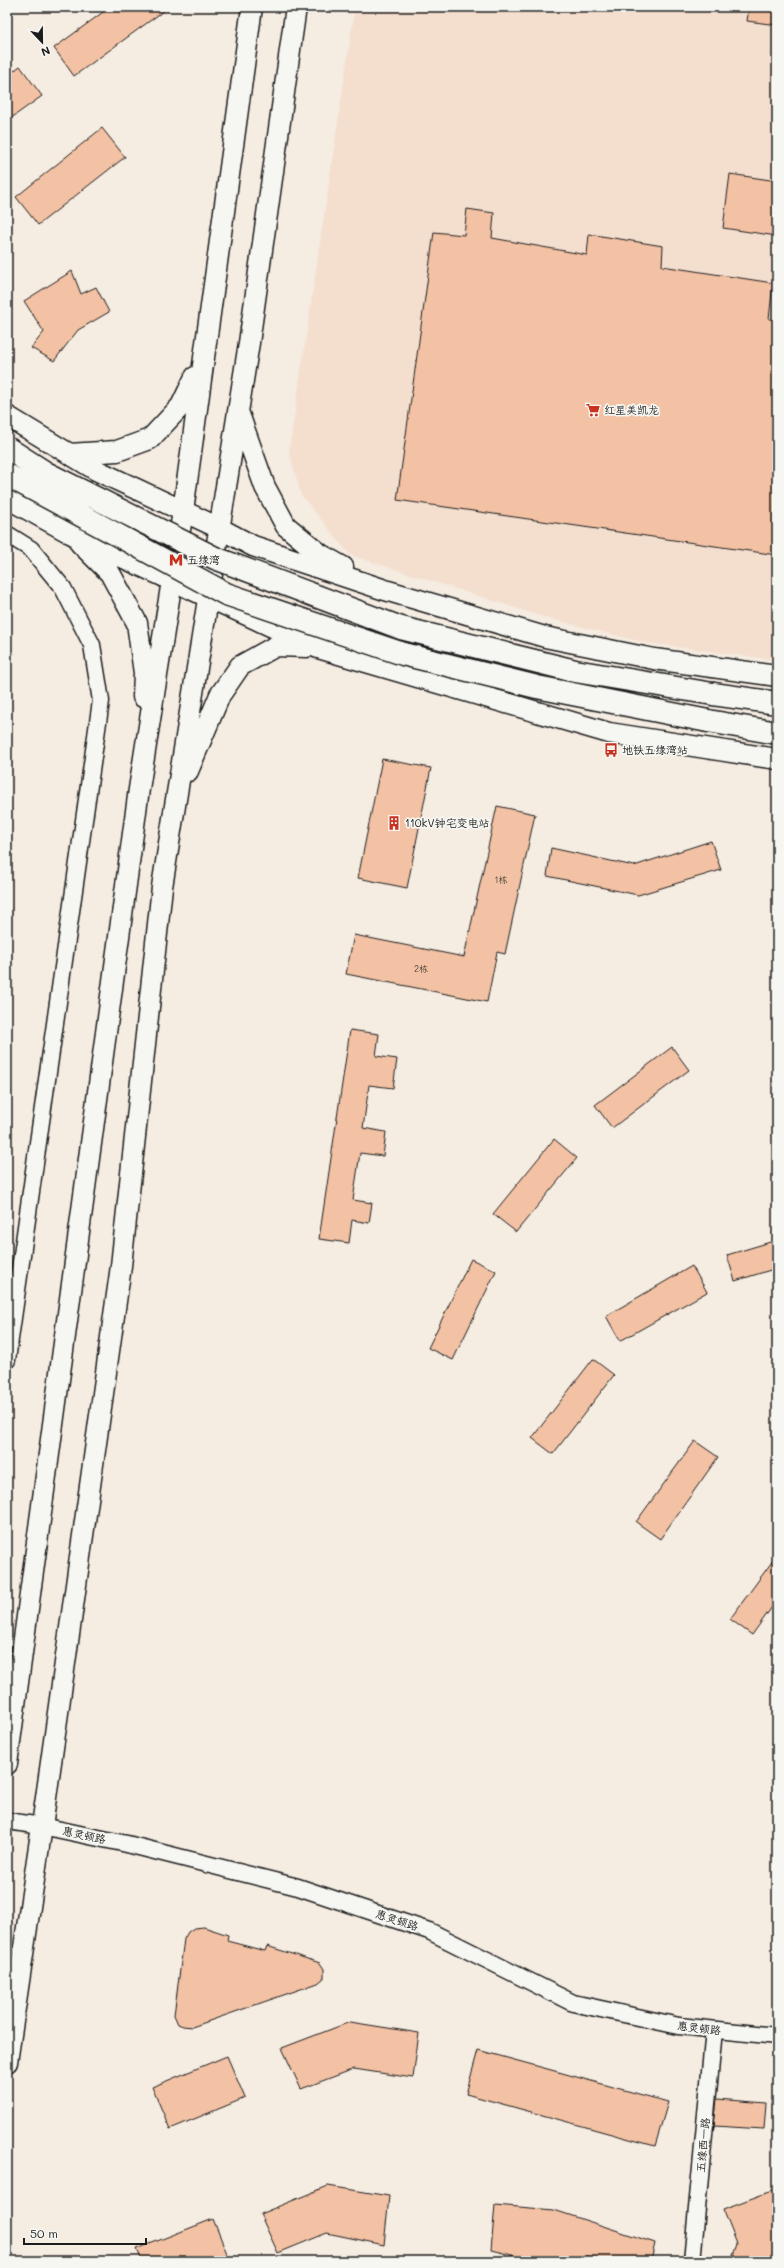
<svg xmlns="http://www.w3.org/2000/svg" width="784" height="2268" font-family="Mali,'LXGW WenKai TC',sans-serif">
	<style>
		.built { fill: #f4dfcf }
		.building { fill: #f3c2a4; stroke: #1c1c1c }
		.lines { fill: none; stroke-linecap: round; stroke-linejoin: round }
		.minor-casing { stroke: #1c1c1c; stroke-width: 19 }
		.major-casing { stroke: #1c1c1c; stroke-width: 23 }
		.highway-casing { stroke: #1c1c1c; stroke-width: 25 }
		.minor { stroke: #f6f6f2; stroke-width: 16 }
		.major { stroke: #f6f6f2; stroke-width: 20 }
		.highway { stroke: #f6f6f2; stroke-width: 22 }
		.highway-bridge-casing { stroke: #1c1c1c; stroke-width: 25; stroke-linecap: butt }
		.highway-bridge { stroke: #f6f6f2; stroke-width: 22 }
		.labels { text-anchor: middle; stroke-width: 3.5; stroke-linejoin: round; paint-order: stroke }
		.number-label { font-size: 9px; fill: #52463e }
		.poi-label { font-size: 11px; fill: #1c1c1c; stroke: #f6f6f2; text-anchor: start }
		.street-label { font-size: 11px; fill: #1c1c1c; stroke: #f6f6f2 }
	</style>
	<rect width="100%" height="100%" fill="#f5ece2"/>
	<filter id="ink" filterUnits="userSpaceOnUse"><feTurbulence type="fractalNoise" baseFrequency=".025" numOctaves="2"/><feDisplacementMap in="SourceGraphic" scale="8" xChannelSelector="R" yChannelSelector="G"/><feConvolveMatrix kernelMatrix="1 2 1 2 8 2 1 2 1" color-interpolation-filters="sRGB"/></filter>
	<g filter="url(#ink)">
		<path class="built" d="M355 7H777V660L646 643 550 619 350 555 301 495 289 451Z"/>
		<path class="building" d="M110 7H169L74 76 54 48Z
			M749 7H777V25L747 21Z
			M20 66 42 96 7 121V76Z
			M102 128 125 157 38 225 16 197Z
			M730 174 777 181V236L723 228Z
			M467 209 494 213 492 238 587 255 589 234 663 246 662 266 773 283 769 319 777 320V555L397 500 434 232 464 235Z
			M72 271 81 294 96 287 109 312 78 330 54 361 31 348 44 332 24 301Z
			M382 759 431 768 407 888 358 878Z
			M497 806 535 814 505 954 497 952 487 1002 346 974 354 935 464 957Z
			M711 841 721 870 638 895 547 876 551 848 634 866Z
			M350 1030 379 1034 376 1056 397 1059 393 1088 369 1085 363 1128 386 1132 383 1156 360 1153 353 1200 372 1203 369 1223 352 1220 349 1243 319 1239Z
			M672 1047 689 1070 612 1128 595 1105Z
			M554 1139 577 1158 516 1232 493 1214Z
			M777 1240V1268L735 1281 727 1255Z
			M471 1259 496 1271 453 1360 428 1348Z
			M692 1266 707 1292 620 1341 606 1316Z
			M593 1359 614 1375 553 1454 532 1438Z
			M695 1441 718 1457 660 1539 636 1522Z
			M777 1555V1600L752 1635 730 1619Z
			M204 1927 228 1935 227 1941 265 1951 267 1946 320 1963 324 1969V1978L318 1983 192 2027 183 2026 178 2024 174 2015 184 1939 188 1932 194 1928Z
			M350 2022 419 2033 413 2078 354 2069 301 2089 282 2048Z
			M478 2050 668 2102 655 2146 466 2094Z
			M227 2056 245 2098 170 2129 152 2087Z
			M717 2099 766 2103 764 2129 714 2126Z
			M328 2186 389 2196 384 2245 327 2233 278 2253 260 2214Z
			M777 2189V2257L773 2258V2261H731L737 2244 723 2209Z
			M495 2205 554 2210 655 2243 651 2261H603L586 2256 585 2261H536L491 2250Z
			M213 2219 230 2261H142L137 2249Z"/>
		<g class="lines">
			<defs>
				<path id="minor" d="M7 534 31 549 63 588 92 645 101 701 7 1360
					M7 1821 42 1826 127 1844 298 1887 429 1931 573 2003 679 2026 777 2036
					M692 2261 714 2030"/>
				<path id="major" d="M239 414 265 487 286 526 320 554 343 567
					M7 416 96 470 219 528 253 546 385 590 545 637 654 659 777 676
					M69 454 117 451 150 439 181 406 195 377
					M7 498 70 533 318 648 609 733 777 759
					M80 543 110 573 137 623 144 673 143 697
					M188 771 220 695 240 666 276 646 307 647
					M7 1764 139 789 183 511 252 7
					M7 2062 42 1826 121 1266 162 887 249 343 296 7"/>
				<path id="highway" d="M713 694 777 703
					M708 721 777 733"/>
			</defs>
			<use href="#minor" class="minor-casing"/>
			<use href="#major" class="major-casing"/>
			<use href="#highway" class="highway-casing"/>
			<use href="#minor" class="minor"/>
			<use href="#major" class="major"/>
			<use href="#highway" class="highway"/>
			<defs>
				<path id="highway-bridge" d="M7 448 46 473 215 558 401 628 575 671 713 694
					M7 475 226 594 403 654 537 687 708 721"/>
			</defs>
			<use href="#highway-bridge" class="highway-bridge-casing"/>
			<use href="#highway-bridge" class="highway-bridge"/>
		</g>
	</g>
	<defs>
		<symbol id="supermarket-bare" viewBox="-9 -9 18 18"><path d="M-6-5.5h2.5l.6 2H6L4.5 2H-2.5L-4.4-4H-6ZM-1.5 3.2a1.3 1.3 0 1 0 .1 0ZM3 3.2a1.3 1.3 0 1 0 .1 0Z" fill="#c8321e" stroke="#f6f6f2" stroke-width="2.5" paint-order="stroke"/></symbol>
		<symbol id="metro-bare" viewBox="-9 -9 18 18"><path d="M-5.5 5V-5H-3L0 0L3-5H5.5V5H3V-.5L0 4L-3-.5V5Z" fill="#c8321e" stroke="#f6f6f2" stroke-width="2.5" paint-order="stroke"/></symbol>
		<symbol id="bus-bare" viewBox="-9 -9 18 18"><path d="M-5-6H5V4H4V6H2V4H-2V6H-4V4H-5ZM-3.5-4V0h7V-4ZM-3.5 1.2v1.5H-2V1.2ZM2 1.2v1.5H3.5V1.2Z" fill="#c8321e" stroke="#f6f6f2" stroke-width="2.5" paint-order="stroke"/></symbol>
		<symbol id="building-bare" viewBox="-9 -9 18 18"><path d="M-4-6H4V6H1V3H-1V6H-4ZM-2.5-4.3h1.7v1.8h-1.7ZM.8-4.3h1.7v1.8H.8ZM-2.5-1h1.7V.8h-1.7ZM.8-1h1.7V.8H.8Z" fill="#c8321e" stroke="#f6f6f2" stroke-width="2.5" paint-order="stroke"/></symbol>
	</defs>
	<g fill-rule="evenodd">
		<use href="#supermarket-bare" x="583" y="400" width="20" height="20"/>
		<use href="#metro-bare" x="166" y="550" width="20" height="20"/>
		<use href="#bus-bare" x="601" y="740" width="20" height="20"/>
		<use href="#building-bare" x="384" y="813" width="20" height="20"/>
	</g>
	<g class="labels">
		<g class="number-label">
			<text x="501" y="883">1栋</text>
			<text x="421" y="972">2栋</text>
		</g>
		<g class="poi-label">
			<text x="604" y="414">红星美凯龙</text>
			<text x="187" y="564">五缘湾</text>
			<text x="622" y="754">地铁五缘湾站</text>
			<text x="405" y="827">110kV钟宅变电站</text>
		</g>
		<g class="street-label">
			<text transform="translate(84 1835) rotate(12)" y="4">惠灵顿路</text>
			<text transform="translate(397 1920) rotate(18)" y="4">惠灵顿路</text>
			<text transform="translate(699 2028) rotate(7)" y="4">惠灵顿路</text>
			<text transform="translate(703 2145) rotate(-85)" y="4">五缘西一路</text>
		</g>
	</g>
	<rect width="784" height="2268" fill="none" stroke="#f6f6f2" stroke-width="24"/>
	<rect x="12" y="12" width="760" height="2244" fill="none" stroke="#1c1c1c" stroke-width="1.5" filter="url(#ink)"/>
	<g transform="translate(42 42) rotate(158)" stroke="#f6f6f2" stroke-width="3" paint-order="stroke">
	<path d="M0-3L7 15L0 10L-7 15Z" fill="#1c1c1c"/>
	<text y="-6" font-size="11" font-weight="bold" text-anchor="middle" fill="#1c1c1c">N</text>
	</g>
	<path d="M24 2238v6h122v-6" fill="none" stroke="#1c1c1c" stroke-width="2"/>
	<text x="30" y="2238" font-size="12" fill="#1c1c1c" stroke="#f6f6f2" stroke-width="3" paint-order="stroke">50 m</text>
</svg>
